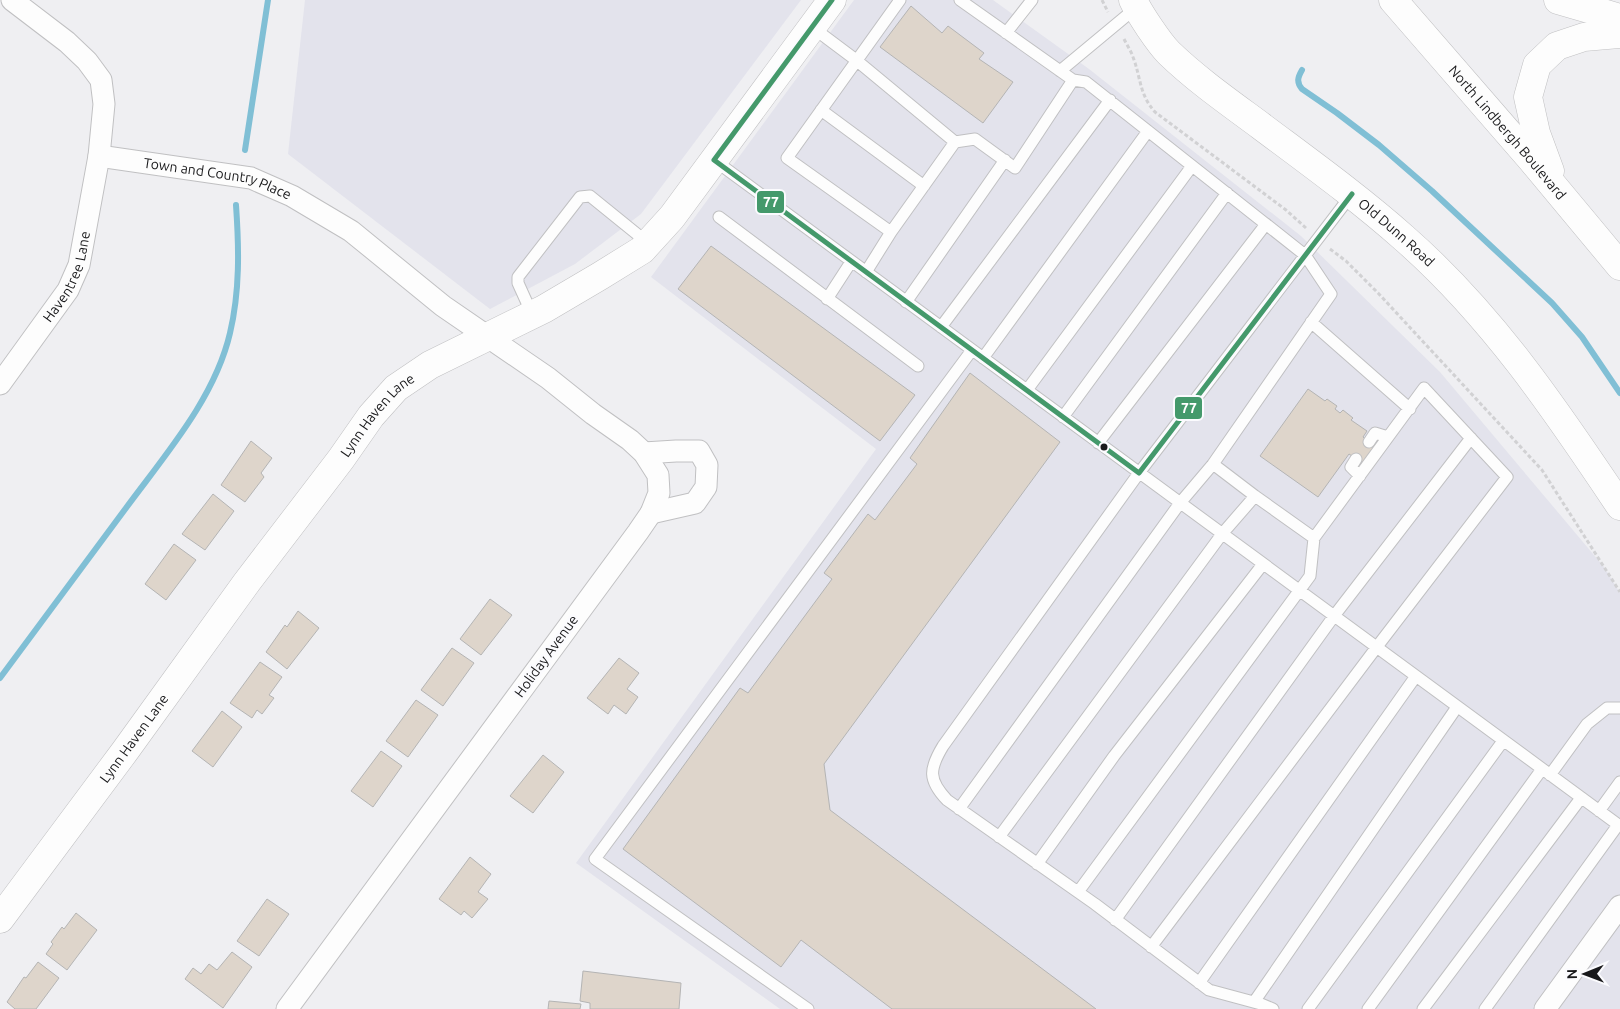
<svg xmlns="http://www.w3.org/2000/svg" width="1620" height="1009" font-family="Ubuntu,sans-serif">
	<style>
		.built { fill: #e3e3ec }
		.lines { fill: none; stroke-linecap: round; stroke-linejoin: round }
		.stream { stroke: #80bfd5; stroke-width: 6 }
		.building { fill: #ded5cb; stroke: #b4b4b4 }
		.lane-casing { stroke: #c0c0c2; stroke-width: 13 }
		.street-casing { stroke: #c0c0c2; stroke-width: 23 }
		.secondary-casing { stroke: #c0c0c2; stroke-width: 29 }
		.primary-casing { stroke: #c0c0c2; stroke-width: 29 }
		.path { stroke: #d1d1d3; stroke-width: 3; stroke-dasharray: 4 2.5; stroke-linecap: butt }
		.lane { stroke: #fdfdfd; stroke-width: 11 }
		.street { stroke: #fdfdfd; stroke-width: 21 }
		.secondary { stroke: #fdfdfd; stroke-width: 28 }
		.primary { stroke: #fdfdfd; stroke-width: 28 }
		.bus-1-casing { stroke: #fbfbfe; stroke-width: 9 }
		.bus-1 { stroke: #44996b; stroke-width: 5 }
		.bus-dot { fill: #19191b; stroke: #fbfbfe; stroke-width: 2 }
		.labels { text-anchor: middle; stroke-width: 5; stroke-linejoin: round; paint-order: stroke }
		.street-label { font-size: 14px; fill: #19191b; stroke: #fbfbfe }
		.line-badge { stroke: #fbfbfe; stroke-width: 2 }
		.badge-label { font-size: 14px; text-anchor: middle; font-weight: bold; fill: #fff }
	</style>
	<rect width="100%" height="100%" fill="#efeff2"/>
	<path class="built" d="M305 0H801L641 214 575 264 490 309 288 154Z
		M854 0H993L1089 69 1301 236 1440 372 1604 567 1620 593V1009H780L576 863 876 449 651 277Z"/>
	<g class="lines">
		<path class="stream" d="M1302 70C1298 77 1296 82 1302 89L1337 113 1379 145 1432 191 1552 303 1582 337 1620 393
			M245 150 268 0
			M0 678C42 621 84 565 126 508 165 455 215 398 230 333 240 291 239 248 236 205"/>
	</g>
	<path class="building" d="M911 6 942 33 948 26 984 53 979 59 1013 82 983 123 880 47Z
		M711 246 915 395 880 441 678 289Z
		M970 373 1060 442 824 764 830 810 1096 1009H892L801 940 781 967 623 849 740 688 748 693 832 579 824 573 868 514 875 520 917 464 910 458Z
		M1308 389 1325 401 1327 399 1337 406 1335 409 1340 413 1343 410 1353 418 1351 420 1367 431 1363 437 1375 447 1362 463 1349 454 1318 497 1260 456Z
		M251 441 272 458 261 473 264 477 245 502 221 485Z
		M213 494 234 511 205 550 182 534Z
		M174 544 196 560 166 600 145 584Z
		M490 599 512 615 481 655 460 639Z
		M298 611 319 628 287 669 266 652 285 625 287 627Z
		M452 648 474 663 443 706 421 690Z
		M619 658 639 673 627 689 638 697 626 714 614 705 608 714 587 698Z
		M260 662 282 677 269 695 274 698 262 714 257 710 252 718 230 703Z
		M416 700 438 715 408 757 386 741Z
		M222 711 242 727 213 767 192 751Z
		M381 751 402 766 373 807 351 791Z
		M543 755 564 772 533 813 510 796Z
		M470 857 491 874 478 892 488 899 472 918 464 911 461 915 439 899Z
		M267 899 289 914 259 956 237 941Z
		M76 913 97 930 67 970 46 954 53 944 51 942 62 927 64 929Z
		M232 952 252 967 223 1008 185 979 193 968 201 974 209 964 217 970Z
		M38 962 59 978 36 1009H15L7 1002 24 977 26 978Z
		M583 971 681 983 679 1009H590V1003L580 1001Z
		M549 1001 581 1004 580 1009H548Z"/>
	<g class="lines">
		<defs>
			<path id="lane" d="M812 27 856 60 955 142 975 139 1015 168 1073 80 960 0
				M1006 33 1032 0
				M1060 71 1137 7
				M1073 80 1086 82 1305 255 1331 294 1213 464
				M821 110 924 186
				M714 160 1620 826
				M719 217 918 366
				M891 232 787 158 900 0
				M866 272 891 232 955 142
				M827 299 851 262
				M906 302 1005 160
				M532 314 518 283V277L580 197 590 196 648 243
				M1311 322 1410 409
				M941 327 1110 100
				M983 358 1148 131
				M1027 390 1192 166
				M1063 417 1227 193
				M1369 442 1375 433 1388 437
				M1098 443 1266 224
				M1356 459 1351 467 1360 476
				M1550 775 1587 724 1607 708H1620
				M959 809 1180 503 1213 464 1255 496 1314 538
				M1599 811 1620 782
				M999 837 1222 534 1255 496
				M1037 864 1114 756 1263 564
				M1078 892 1310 576 1314 538 1424 388 1507 477 1376 648 1151 947
				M1115 920 1334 616 1471 438
				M1199 983 1416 676
				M1254 1002 1457 707
				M808 1009 595 859 972 350
				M1273 1009 1261 1004 1209 990 1095 904 947 800C928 780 929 769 943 746L1139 473 1352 194
				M1308 1009 1503 741
				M1368 1009 1542 769
				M1423 1009 1581 798
				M1485 1009 1618 825"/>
			<g id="street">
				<path id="s1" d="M99 156 251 178 292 196 351 231 443 306 548 378 593 414 630 440 644 453 658 475 659 493 651 513 638 532 287 1009"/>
				<path id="s2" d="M0 384 68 290 79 265 99 156 104 104 101 80 87 61 67 42 12 0"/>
				<path d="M644 453 676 451H699L707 465 706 487 695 503 651 513"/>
				<path d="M1545 1009 1620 906"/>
			</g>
			<g id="secondary">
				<path id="s3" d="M1133 0C1139 13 1159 43 1169 53 1197 80 1230 103 1261 126 1309 162 1359 198 1404 238 1491 314 1556 410 1620 506"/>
				<path id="s4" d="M0 919 125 751 247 582 341 459 371 416 396 388 430 365 544 309 600 276 642 250 672 217 832 0"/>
			</g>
			<g id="primary">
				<path id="s5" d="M1393 0 1531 159 1620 266"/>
				<path d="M1558 0 1620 18"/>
				<path d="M1550 171 1536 133 1528 97 1537 65 1557 46 1584 37 1620 34"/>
			</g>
		</defs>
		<use href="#lane" class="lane-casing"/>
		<use href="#street" class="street-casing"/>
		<use href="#secondary" class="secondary-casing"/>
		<use href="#primary" class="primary-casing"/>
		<path class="path" d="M1102 0 1108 12
			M1124 39C1127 45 1131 51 1133 57 1141 78 1139 94 1155 112L1286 210 1306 228
			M1330 249 1346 261 1378 293 1542 470 1620 592"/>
		<use href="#lane" class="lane"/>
		<use href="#street" class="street"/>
		<use href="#secondary" class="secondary"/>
		<use href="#primary" class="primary"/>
		<defs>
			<path id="bus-1" d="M832 0 714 160 1139 473 1352 194"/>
		</defs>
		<use href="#bus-1" class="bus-1-casing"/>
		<use href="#bus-1" class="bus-1"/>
	</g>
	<circle class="bus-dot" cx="1104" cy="447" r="4.5"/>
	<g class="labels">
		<g class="street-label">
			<text dy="5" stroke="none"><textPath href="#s5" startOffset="175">North Lindbergh Boulevard</textPath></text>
			<text dy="5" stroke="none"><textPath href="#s1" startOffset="121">Town and Country Place</textPath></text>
			<text dy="5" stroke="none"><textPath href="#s3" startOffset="354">Old Dunn Road</textPath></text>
			<text dy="5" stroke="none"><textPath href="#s2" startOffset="128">Haventree Lane</textPath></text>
			<text dy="5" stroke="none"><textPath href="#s4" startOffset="630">Lynn Haven Lane</textPath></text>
			<text transform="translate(546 656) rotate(-54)" y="5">Holiday Avenue</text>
			<text dy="5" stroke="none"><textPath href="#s4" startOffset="225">Lynn Haven Lane</textPath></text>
		</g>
	</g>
	<g class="line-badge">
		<rect x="756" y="190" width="29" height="24" rx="5" fill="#44996b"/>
		<rect x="1174" y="396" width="29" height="24" rx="5" fill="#44996b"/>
	</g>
	<g class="badge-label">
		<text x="771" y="207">77</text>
		<text x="1189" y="413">77</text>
	</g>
	<g transform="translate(1585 974) rotate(269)" stroke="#fbfbfe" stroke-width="4" paint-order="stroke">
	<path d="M0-4L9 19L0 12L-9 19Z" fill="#19191b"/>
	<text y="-8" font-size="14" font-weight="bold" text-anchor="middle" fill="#19191b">N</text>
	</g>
</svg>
